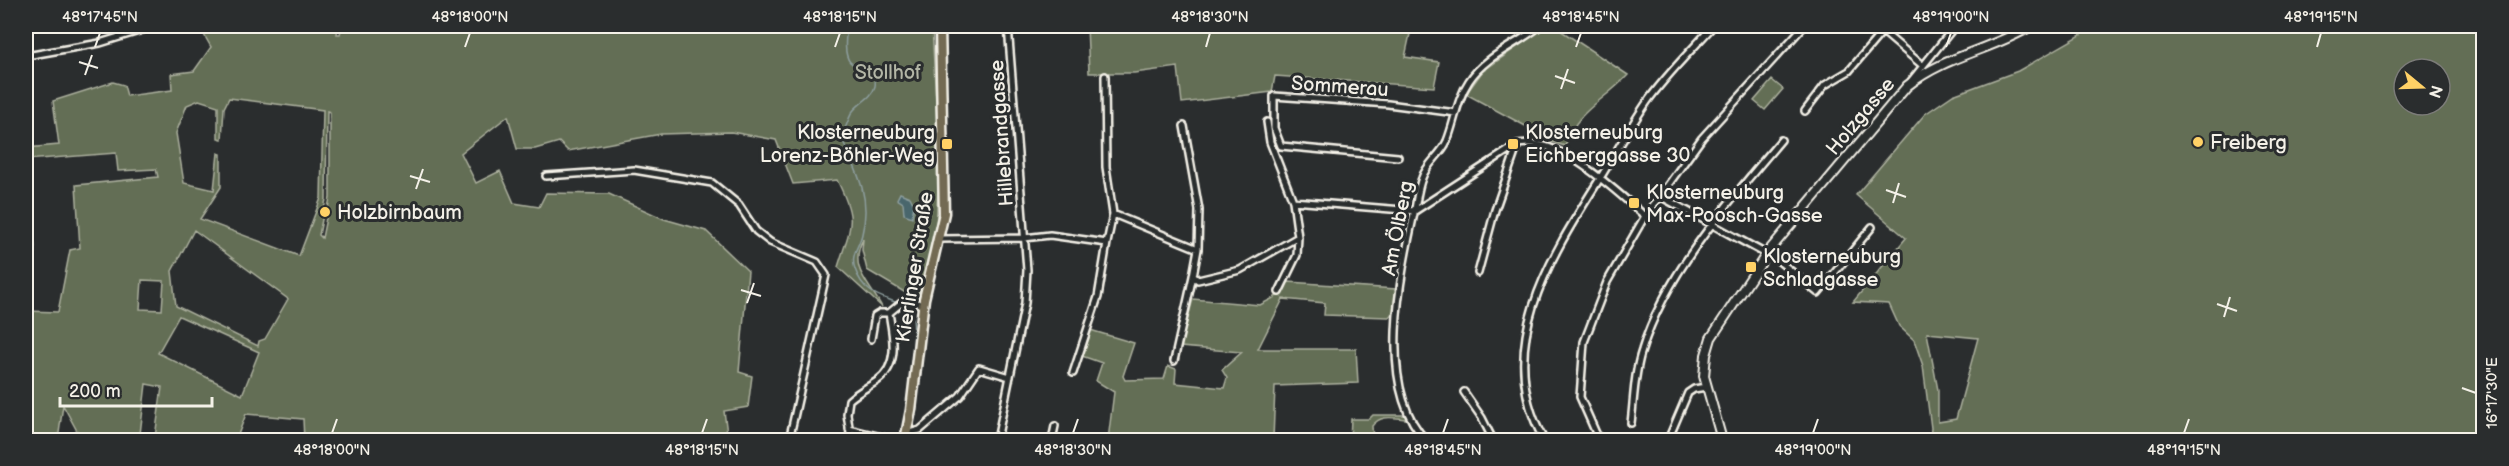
<svg xmlns="http://www.w3.org/2000/svg" width="2509" height="466" font-family="'Balsamiq Sans',sans-serif">
	<style>
		.green { fill: #636e55; stroke: #acb09e; stroke-width: 1.5; fill-rule: evenodd }
		.water { fill: #49666c; stroke: #8d9e9e; stroke-width: 1.5 }
		.lines { fill: none; stroke-linecap: round; stroke-linejoin: round }
		.stream { stroke: #8d9e9e; stroke-width: 1.5 }
		.street-casing { stroke: #f4f1e8; stroke-width: 10 }
		.secondary-casing { stroke: #f4f1e8; stroke-width: 12 }
		.primary-casing { stroke: #f4f1e8; stroke-width: 13 }
		.street { stroke: #2a2d2e; stroke-width: 5 }
		.secondary { stroke: #2a2d2e; stroke-width: 8 }
		.primary { stroke: #736b52; stroke-width: 8 }
		.ticks { fill: none; stroke: #f4f1e8; stroke-width: 2 }
		.poi-dot { fill: #ffd166; stroke: #2a2d2e; stroke-width: 2 }
		.labels { text-anchor: middle; stroke-width: 6; stroke-linejoin: round; paint-order: stroke }
		.park-label { font-size: 20px; fill: #b3b6a6; stroke: #2a2d2e }
		.street-label { font-size: 20px; fill: #f4f1e8; stroke: #2a2d2e }
		.poi-label { font-size: 20px; fill: #f4f1e8; stroke: #2a2d2e; text-anchor: start }
		.neatline { fill: none; stroke: #f4f1e8; stroke-width: 2 }
		.ticks-label { font-size: 15px; text-anchor: middle; fill: #f4f1e8 }
	</style>
	<rect width="100%" height="100%" fill="#2a2d2e"/>
	<filter id="ink" filterUnits="userSpaceOnUse"><feTurbulence type="fractalNoise" baseFrequency=".0167" numOctaves="2"/><feDisplacementMap in="SourceGraphic" scale="12" xChannelSelector="R" yChannelSelector="G"/><feConvolveMatrix kernelMatrix="1 2 1 2 8 2 1 2 1" color-interpolation-filters="sRGB"/></filter>
	<g filter="url(#ink)">
		<path class="green" d="M199 26H338L337 34H340L342 26H932L939 163 936 232 916 299 867 270 862 250 863 239C848 269 869 282 882 307L838 267C851 224 858 222 837 180L793 184 776 140 731 132 661 134 568 151 559 142 535 149H517L508 116 461 153 476 183 500 171 514 203 539 207 546 193 609 194 664 219 706 231 748 271 739 372 752 376 748 407 724 411 727 433 719 436V440H304L303 419 246 414 236 440H82L63 405 58 440H26V311L58 312 70 250 80 248 76 185 158 177 156 169 118 171 116 153 26 160V148L59 145 53 101 113 82 124 85 127 96 172 90 171 74 194 71 211 47ZM229 98 323 110 321 198 299 256 200 219 221 187V154L218 153 214 190 184 183 176 133 187 105 199 100 218 106V138L222 139 224 108ZM327 111 330 112V198L322 238 319 235 326 199ZM194 230 288 299 265 339 259 341 258 346 176 306 172 271ZM142 280 164 281 162 310 140 309ZM179 316 259 352 242 395 158 353ZM146 384 162 387 155 437 140 434Z
			M1087 26H1380L1410 34 1405 57 1439 62 1434 87 1275 76 1272 92 1182 103 1178 67 1134 73H1089Z
			M1546 26H1554L1628 75C1602 103 1578 108 1565 146L1530 135 1531 129 1466 94 1482 72Z
			M2078 26H2483V440H1930L1931 428 1923 366 1914 340 1899 326 1889 304 1853 302 1906 238 1856 195 1925 114 1953 95 2018 71 2081 35ZM2404 69H2440V105H2404ZM1927 333 1978 338 1956 419 1938 422V390Z
			M1772 80 1783 89 1765 110 1754 101Z
			M1288 282 1396 289 1393 312 1389 317 1324 315 1325 303 1283 299 1258 349H1356L1358 383 1275 386 1273 440H1207V438L1108 440 1114 392 1096 381 1102 363 1082 356 1090 330 1134 343 1123 376 1125 380 1164 379 1168 366 1176 369 1175 383 1224 388 1227 378 1222 370 1242 352 1180 347 1193 299 1260 305 1281 294Z
			M1373 415H1405L1406 419C1393 418 1381 414 1372 426L1373 440H1350L1351 419H1369Z"/>
		<path class="water" d="M900 193 910 197 914 205 912 217 904 214 903 203 897 199Z"/>
		<g class="lines">
			<path class="stream" d="M847 26C846 35 843 54 850 62 858 70 878 70 875 86 873 97 860 102 853 111 848 118 846 129 841 137 856 169 872 197 862 234 859 248 850 254 855 269 868 307 902 293 913 317 916 350 908 409 899 440"/>
			<defs>
				<path id="street" d="M1882 31 1922 65
					M26 56 100 43 155 26
					M1105 76 1106 167 1113 214
					M1911 81 1955 26
					M1805 111 1825 85 1849 71 1887 26
					M1267 122 1270 142 1293 201
					M1184 126 1199 210 1198 249
					M1398 157 1281 146 1274 128V96L1388 104 1456 113
					M546 176 634 170 712 183 739 205 756 231 770 242 817 262 826 275 789 440
					M1660 196 1702 138 1804 26
					M1415 211 1518 144C1561 136 1615 191 1645 216L1660 196 1766 254
					M26 221C36 249 25 281 29 310
					M940 239 1024 238 1050 235 1107 243 1113 214 1198 249 1193 276 1198 280 1240 270 1298 237 1293 201 1415 211
					M1768 252 1818 293 1872 227
					M1478 273 1495 210 1518 144
					M1279 292 1297 255 1298 237
					M871 339 875 316 880 313H889
					M1174 361 1193 276
					M1073 373 1098 297 1107 243
					M1464 392 1482 418 1493 440
					M1631 423C1634 399 1634 374 1642 350 1665 274 1730 200 1781 140
					M849 429 894 440
					M906 434 920 430 960 396 979 368 1010 377
					M851 440 847 414 849 400C858 392 868 387 877 381 900 365 893 336 889 313L906 299 923 305
					M997 440 1025 303 1027 270 1008 26
					M1052 440 1055 426
					M1426 440C1375 388 1401 273 1415 209 1417 199 1418 188 1422 178 1427 163 1441 155 1447 141 1455 121 1457 99 1469 81 1485 56 1518 44 1540 26
					M1544 440C1492 348 1550 258 1599 180 1615 154 1630 127 1647 102 1666 75 1691 51 1713 26
					M1599 440 1580 397 1584 342 1607 282 1645 216
					M1668 440 1688 393 1694 389 1706 387"/>
				<path id="secondary" d="M1722 440 1704 376 1706 355 1711 338 1768 252 1907 86C1944 56 1991 50 2031 26"/>
				<path id="primary" d="M905 440 911 410 924 299 944 213 940 26"/>
			</defs>
			<use href="#street" class="street-casing"/>
			<use href="#secondary" class="secondary-casing"/>
			<use href="#primary" class="primary-casing"/>
			<use href="#street" class="street"/>
			<use href="#secondary" class="secondary"/>
			<use href="#primary" class="primary"/>
		</g>
	</g>
	<path class="ticks" d="M95 47 100 33M465 47 470 33M835 47 840 33M1206 47 1210 33M1576 47 1581 33M1946 47 1951 33M2317 47 2321 33M79 62 98 68M85 75 92 55M1555 76 1575 83M1561 89 1568 69M410 176 430 182M416 189 423 169M1886 190 1906 197M1893 203 1899 183M741 290 761 296M747 303 754 283M2217 304 2237 311M2224 317 2230 297M2462 388 2476 393M332 433 337 419M702 433 707 419M1073 433 1078 419M1443 433 1448 419M1813 433 1818 419M2184 433 2189 419"/>
	<g class="poi-dot">
		<circle cx="2198" cy="142" r="6"/>
		<rect x="941" y="138" width="12" height="12" rx="3"/>
		<rect x="1507" y="138" width="12" height="12" rx="3"/>
		<rect x="1628" y="197" width="12" height="12" rx="3"/>
		<circle cx="325" cy="212" r="6"/>
		<rect x="1745" y="261" width="12" height="12" rx="3"/>
	</g>
	<g class="labels">
		<g class="park-label">
			<text x="888" y="79">Stollhof</text>
		</g>
		<g class="street-label">
			<text transform="translate(1340 86) rotate(4)" y="7">Sommerau</text>
			<text transform="translate(1860 116) rotate(-50)" y="7">Holzgasse</text>
			<text transform="translate(1001 133) rotate(-94)" y="7">Hillebrandgasse</text>
			<text transform="translate(1397 228) rotate(-79)" y="7">Am Ölberg</text>
			<text transform="translate(914 267) rotate(-81)" y="7">Kierlinger Straße</text>
		</g>
		<g class="poi-label">
			<text x="935" y="139" text-anchor="end">Klosterneuburg<tspan x="935" dy="23">Lorenz-Böhler-Weg</tspan></text>
			<text x="1525" y="139">Klosterneuburg<tspan x="1525" dy="23">Eichberggasse 30</tspan></text>
			<text x="2210" y="149">Freiberg</text>
			<text x="1646" y="199">Klosterneuburg<tspan x="1646" dy="23">Max-Poosch-Gasse</tspan></text>
			<text x="337" y="219">Holzbirnbaum</text>
			<text x="1763" y="263">Klosterneuburg<tspan x="1763" dy="23">Schladgasse</tspan></text>
		</g>
	</g>
	<rect width="2509" height="466" fill="none" stroke="#2a2d2e" stroke-width="66"/>
	<g transform="translate(2422 87) rotate(109)"><circle r="28" fill="#2a2d2e" stroke="#7b7b78" stroke-width="1.5"/>
	<path d="M0-4.5L10 22L0 15L-10 22Z" fill="#ffd166"/>
	<text y="-9" font-size="16" font-weight="bold" text-anchor="middle" fill="#f4f1e8">N</text>
	</g>
	<path d="M60 397v9h152v-9" fill="none" stroke="#f4f1e8" stroke-width="3"/>
	<text x="69" y="397" font-size="18" fill="#f4f1e8" stroke="#2a2d2e" stroke-width="4.5" paint-order="stroke">200 m</text>
	<rect x="33" y="33" width="2443" height="400" class="neatline"/>
	<g class="ticks-label">
		<text x="100" y="22">48°17'45"N</text>
		<text x="470" y="22">48°18'00"N</text>
		<text x="840" y="22">48°18'15"N</text>
		<text x="1210" y="22">48°18'30"N</text>
		<text x="1581" y="22">48°18'45"N</text>
		<text x="1951" y="22">48°19'00"N</text>
		<text x="2321" y="22">48°19'15"N</text>
		<text transform="translate(2492 393) rotate(-90)" y="5">16°17'30"E</text>
		<text x="332" y="455">48°18'00"N</text>
		<text x="702" y="455">48°18'15"N</text>
		<text x="1073" y="455">48°18'30"N</text>
		<text x="1443" y="455">48°18'45"N</text>
		<text x="1813" y="455">48°19'00"N</text>
		<text x="2184" y="455">48°19'15"N</text>
	</g>
</svg>
